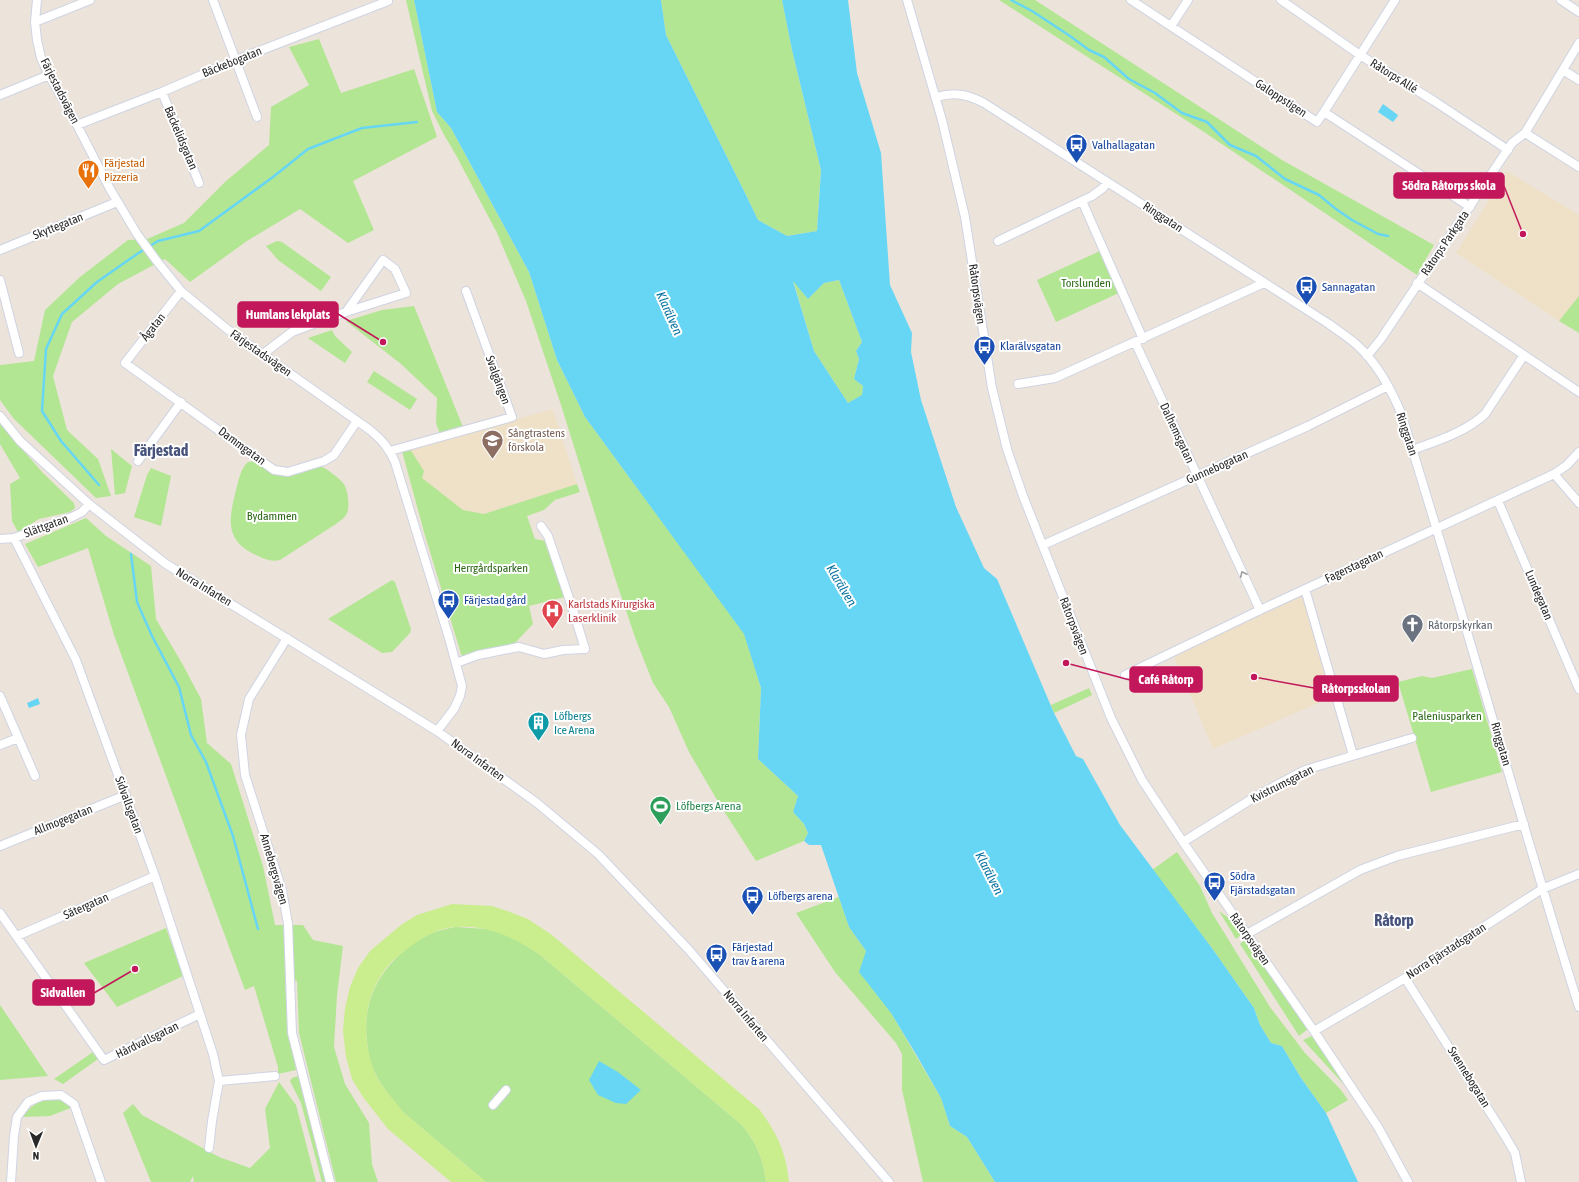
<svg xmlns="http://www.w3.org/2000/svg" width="1579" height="1182" font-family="'Asap Condensed',sans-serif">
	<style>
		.education { fill: #efe0c8 }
		.green { fill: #b3e693 }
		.pitch { fill: #caee8e }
		.water { fill: #67d6f4; fill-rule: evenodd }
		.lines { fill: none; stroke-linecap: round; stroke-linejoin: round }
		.stream { stroke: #67d6f4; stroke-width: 2.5 }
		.minor-casing { stroke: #cfd4e3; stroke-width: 10 }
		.minor { stroke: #fff; stroke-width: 8 }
		.oneway { stroke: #9f9f9f }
		.labels { text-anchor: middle; stroke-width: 4; stroke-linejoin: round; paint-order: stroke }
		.street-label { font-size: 12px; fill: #292929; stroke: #fff }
		.transit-label { font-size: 12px; fill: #164399; stroke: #fff; text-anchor: start }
		.food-label { font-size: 12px; fill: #c56008; stroke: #fff; text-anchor: start }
		.park-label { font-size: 12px; fill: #2c6816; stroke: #fff }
		.education-label { font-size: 12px; fill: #785e54; stroke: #fff; text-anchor: start }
		.health-label { font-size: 12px; fill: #be3a42; stroke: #fff; text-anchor: start }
		.worship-label { font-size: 12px; fill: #5b616d; stroke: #fff; text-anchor: start }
		.culture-label { font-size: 12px; fill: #0d838f; stroke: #fff; text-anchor: start }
		.leisure-label { font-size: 12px; fill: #27864d; stroke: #fff; text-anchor: start }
		.water-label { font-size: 13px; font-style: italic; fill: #07729f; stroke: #fff }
		.district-label { font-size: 16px; font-weight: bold; fill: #47537b; stroke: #fff }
		.leader { fill: none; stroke: #c2185b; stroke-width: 1.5 }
		.callout-dot { fill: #c2185b; stroke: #fff; stroke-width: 1.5 }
		.callout { fill: #c2185b; stroke: #c2185b; stroke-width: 1.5 }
		.callout-label { font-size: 13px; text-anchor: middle; font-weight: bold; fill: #fff }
	</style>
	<rect width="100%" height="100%" fill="#ece3da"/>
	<path class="education" d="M1507 171 1579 215V296L1559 321 1456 253Z
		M553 409 577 484 484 514 463 510 422 478 410 449Z
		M1303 594 1332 697 1213 749 1174 656Z"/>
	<path class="green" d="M406 0H414L437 112 451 128 529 272 557 360 585 417 744 633 761 688 758 759 798 796 793 812 804 824 808 833 804 841 756 861 720 805 689 752 669 707 653 683 636 640 615 578 561 405 526 301 497 233 457 157 443 133 432 111Z
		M661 0H782L792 50 821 170 817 231 787 236 758 220 746 195 666 35Z
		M999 0H1035L1282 160 1434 245 1417 275 1198 128Z
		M319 39 341 93 414 69 437 137 353 181 374 230 348 243 300 209 247 241 190 282 165 259 118 284 72 322 53 376 67 430 98 459 111 496 96 498 14 419 0 400V365L34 361 45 310 80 277 128 240 147 239 184 223 226 181 269 145 271 107 309 85 289 47Z
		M277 241 282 242 331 277 321 291 278 260 266 246Z
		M1102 250 1121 292 1056 322 1037 280Z
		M793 280 808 299 824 283 839 280 862 342 856 351 859 359 854 379 863 386 862 396 848 403 814 351Z
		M1579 296V333L1559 321Z
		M414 306 463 427 440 434 436 423 437 398 401 364 346 321 382 310Z
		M332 330 335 336 352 352 345 363 308 338Z
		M374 371 417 399 410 410 367 382Z
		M0 424 43 473 74 503 75 508 70 512 39 519 18 532 12 521 10 484 20 478 0 444Z
		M111 449 132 466 125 493 115 495Z
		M410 449 424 471 422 478 463 510 484 514 577 484 580 492 555 500 544 510 527 516 535 539 546 541 565 597 529 606 533 624 515 643 462 657 424 532 402 451Z
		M255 461C260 465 265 470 271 472 287 481 304 472 320 466 327 469 338 477 343 483 348 488 350 507 347 513 345 518 340 521 336 524L280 560C271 562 264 559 256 555 224 540 229 519 236 490 239 480 240 469 248 462Z
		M151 468 171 476 161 526 134 517 147 475Z
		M86 518 106 536 151 566 156 619 183 665 201 699 207 743 231 764 263 866 275 925H303L313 940 343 946 337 995 334 1047 345 1084 369 1123 372 1164 378 1182H336L299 1033 297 981 285 978 288 1029 296 1070 278 1074V1067L254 986 245 990 114 635 88 548 38 567 25 544Z
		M392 580 395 582 411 629 410 633 392 652 382 653 328 619Z
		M1472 669 1502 772 1431 792 1398 682 1422 676 1432 678Z
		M1089 688 1092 695 1054 713 1051 705Z
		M1177 852 1200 886 1212 913 1270 1007 1305 1053 1341 1090 1348 1100 1326 1113 1301 1078 1282 1046 1271 1043 1260 1025 1254 1008 1214 951 1152 870Z
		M839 897 849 927 866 951 891 1013 941 1098 950 1126 967 1137 995 1182H923L902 1090V1054L896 1043 835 972 796 913Z
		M1219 911 1233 921 1242 934 1236 939Z
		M455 927 487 929 502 933 517 940 539 954 742 1125C758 1146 762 1156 766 1182H486L404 1113C393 1100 381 1086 374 1071 369 1062 368 1050 367 1041 361 995 387 957 426 936 435 931 446 929 455 927Z
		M166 928 183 976 117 1007 84 963Z
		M1245 939 1308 1029 1299 1036 1240 944Z
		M0 1005 48 1076 0 1080Z
		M1312 1036 1348 1089 1303 1040Z
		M93 1052 98 1059 63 1084 54 1079Z
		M298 1076 326 1182H322L301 1103 290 1081 292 1078Z
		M279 1082 296 1105 316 1182H194L193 1176 190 1182H151L123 1113 133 1104 142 1115 219 1157 250 1168 270 1148 265 1109Z
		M47 1099C57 1099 65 1100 73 1107L50 1116 23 1117C29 1107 36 1103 47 1099Z"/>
	<path class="pitch" d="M452 904 492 906 510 912 528 919 552 935 759 1109C777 1133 786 1152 789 1182H766C762 1156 758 1146 742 1125L539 954C513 937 488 925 457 927 439 927 421 938 407 949 401 954 392 960 387 967 364 996 361 1034 373 1068 378 1084 394 1100 404 1113L486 1182H451L388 1129 363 1097 352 1079 346 1057 343 1031 345 1008 350 987 358 968 370 951 401 925 417 915Z"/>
	<path class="water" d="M414 0H661L666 35 746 195 758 220 787 236 817 231 821 170 792 50 782 0H848L857 73 881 153 890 285 912 333 911 352 921 400 956 507 984 568 997 579 1054 713 1076 756 1083 759 1120 825 1214 951 1254 1008 1260 1025 1271 1043 1282 1046 1301 1078 1326 1113 1358 1182H995L967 1137 950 1126 941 1098 917 1056 891 1013 859 972 866 951 849 927 821 845H809L804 841 808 833 804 824 793 812 798 796 758 759 761 688 744 634 585 417 557 360 529 272 451 128 437 112ZM839 280 862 342 856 351 859 359 854 379 863 386 862 395 848 403 814 351 793 281 808 299 824 283Z
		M1383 104 1398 115 1397 117 1393 122 1378 112Z
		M38 698 40 704 29 708 27 703Z
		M599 1061 618 1072 641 1090 626 1104 616 1103 598 1095 589 1080Z"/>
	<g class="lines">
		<path class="stream" d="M1011 0 1032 11 1070 36 1089 50 1104 57 1129 79 1155 93 1182 113 1207 122 1230 145 1256 156 1285 179 1319 195 1336 209 1352 220 1378 234 1388 236
			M99 485 61 441 42 411 46 349 62 314 97 282 137 254 158 241 199 231 273 177 308 149 362 128 417 122
			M131 554 137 602 152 636 179 687 191 735 206 762 233 836 258 929"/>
		<defs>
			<path id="minor" d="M37 0 35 22 37 40 41 58 49 75 77 125 110 189 137 234 156 260 181 291 227 329 370 430C382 440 389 448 395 462L449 638 462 686 460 696 454 709 437 731
				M213 0 257 117
				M907 0 942 120 965 217 992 388 1007 449 1023 496 1111 718 1142 780 1183 842 1314 1031 1378 1127 1408 1182
				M1131 0 1317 122 1324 112 1470 207
				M1281 0 1360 55 1434 101 1508 150
				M1561 0 1579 12
				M35 22 90 0
				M1171 26 1188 0
				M1563 70 1579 80
				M162 92 199 183
				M0 95 49 75
				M936 97C954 92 967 94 984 103L1329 324C1338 331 1348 337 1357 345 1377 363 1391 389 1401 413 1463 610 1517 810 1579 1007
				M1324 112 1395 0
				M77 125 162 92 236 60 388 1
				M1525 133 1579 167
				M1082 201 1143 339
				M998 241 1092 196 1103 188 1107 182
				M0 250 117 202
				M0 280 19 353
				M1417 283 1579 392
				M181 291 125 363 274 470 288 472 324 461 334 455 357 421
				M1135 342 1260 610
				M263 354 292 332 346 312 406 293 395 269 383 260 346 312
				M1367 356 1381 339 1512 143 1525 133 1579 43
				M1018 384 1055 378 1264 283
				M0 416 20 441 89 504 166 564 437 731 537 803 598 854 689 950 889 1182
				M1412 450C1437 441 1466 432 1485 414L1524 355
				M390 451 512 417 466 291
				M138 461 181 402
				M1554 474 1579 503
				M1498 501 1579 689
				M14 538 76 660 155 876 213 1054 219 1081 212 1121 209 1148
				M0 539 14 538 72 517 82 512 89 504
				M1043 545 1308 426 1388 386
				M1305 589 1353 755
				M287 638 249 699 241 735 245 775 282 890 288 924 292 1033 330 1182
				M456 663 478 655 519 647 544 654 563 650 585 649 574 613 548 536 541 526
				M1125 675 1260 610 1554 474 1567 465 1579 452
				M0 696 35 776
				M0 745 18 738
				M1183 842 1258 795 1305 770 1412 738
				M0 846 126 795
				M0 913 104 1060 200 1014
				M1247 934 1360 870 1397 856 1524 824
				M17 936 155 876
				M1405 978 1505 1136 1515 1153 1521 1182
				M1314 1031 1405 978 1542 889 1579 874
				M219 1081 275 1076
				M493 1105 506 1090
				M11 1182 14 1136 17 1117 28 1102 42 1096 61 1095 74 1104 101 1182"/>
		</defs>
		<use href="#minor" class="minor-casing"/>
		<use href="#minor" class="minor"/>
	</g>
	<defs><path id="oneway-chevron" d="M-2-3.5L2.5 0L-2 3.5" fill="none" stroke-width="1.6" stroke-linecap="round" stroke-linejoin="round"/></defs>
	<use class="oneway" href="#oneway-chevron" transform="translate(1243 574) rotate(-115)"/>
	<defs>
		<symbol id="bus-pin" viewBox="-11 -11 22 30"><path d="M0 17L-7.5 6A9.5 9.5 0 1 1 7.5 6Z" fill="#1a4fb4" stroke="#fff"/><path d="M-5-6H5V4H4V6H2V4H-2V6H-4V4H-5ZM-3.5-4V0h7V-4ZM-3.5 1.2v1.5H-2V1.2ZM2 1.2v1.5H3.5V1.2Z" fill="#fff"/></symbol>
		<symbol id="restaurant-pin" viewBox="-11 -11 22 30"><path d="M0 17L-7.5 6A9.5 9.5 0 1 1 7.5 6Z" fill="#e8710a" stroke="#fff"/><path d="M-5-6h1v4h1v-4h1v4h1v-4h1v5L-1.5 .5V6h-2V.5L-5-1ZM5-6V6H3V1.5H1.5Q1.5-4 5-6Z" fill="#fff"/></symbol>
		<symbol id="school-pin" viewBox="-11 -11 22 30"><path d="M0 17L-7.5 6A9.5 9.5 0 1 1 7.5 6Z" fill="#8d6e63" stroke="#fff"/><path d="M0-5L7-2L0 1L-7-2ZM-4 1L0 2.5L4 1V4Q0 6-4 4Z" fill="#fff"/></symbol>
		<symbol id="hospital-pin" viewBox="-11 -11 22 30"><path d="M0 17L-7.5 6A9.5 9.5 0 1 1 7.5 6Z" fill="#e0444e" stroke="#fff"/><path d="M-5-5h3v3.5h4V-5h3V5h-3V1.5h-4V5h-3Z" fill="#fff"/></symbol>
		<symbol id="church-pin" viewBox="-11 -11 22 30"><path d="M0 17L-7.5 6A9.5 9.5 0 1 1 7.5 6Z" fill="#6b7280" stroke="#fff"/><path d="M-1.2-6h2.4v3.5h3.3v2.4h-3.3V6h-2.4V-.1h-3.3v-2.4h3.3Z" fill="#fff"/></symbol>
		<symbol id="building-pin" viewBox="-11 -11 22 30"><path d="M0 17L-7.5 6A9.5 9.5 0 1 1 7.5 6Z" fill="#0f9aa8" stroke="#fff"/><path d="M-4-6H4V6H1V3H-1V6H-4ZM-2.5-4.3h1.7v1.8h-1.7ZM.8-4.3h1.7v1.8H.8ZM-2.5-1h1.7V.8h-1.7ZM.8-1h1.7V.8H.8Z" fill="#fff"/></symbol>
		<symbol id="stadium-pin" viewBox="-11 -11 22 30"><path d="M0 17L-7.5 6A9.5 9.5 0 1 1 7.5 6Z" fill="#2e9e5b" stroke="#fff"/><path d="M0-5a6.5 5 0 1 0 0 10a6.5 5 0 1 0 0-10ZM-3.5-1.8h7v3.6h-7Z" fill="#fff"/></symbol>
	</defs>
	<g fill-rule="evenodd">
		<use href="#bus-pin" x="1064" y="132" width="25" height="34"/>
		<use href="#restaurant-pin" x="76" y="158" width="25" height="34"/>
		<use href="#bus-pin" x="1294" y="274" width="25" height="34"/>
		<use href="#bus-pin" x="972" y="334" width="25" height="34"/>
		<use href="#school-pin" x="480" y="428" width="25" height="34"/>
		<use href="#bus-pin" x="436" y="588" width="25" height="34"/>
		<use href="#hospital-pin" x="540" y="598" width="25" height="34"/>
		<use href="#church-pin" x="1400" y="612" width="25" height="34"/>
		<use href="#building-pin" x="526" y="710" width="25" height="34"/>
		<use href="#stadium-pin" x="648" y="794" width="25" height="34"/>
		<use href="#bus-pin" x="1202" y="870" width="25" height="34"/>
		<use href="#bus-pin" x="740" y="884" width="25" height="34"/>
		<use href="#bus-pin" x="704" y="942" width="25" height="34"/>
	</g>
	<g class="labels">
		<g class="street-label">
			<text transform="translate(232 62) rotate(-22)" y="4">Bäckebogatan</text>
			<text transform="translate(1394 76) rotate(32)" y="4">Råtorps Allé</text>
			<text transform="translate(60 91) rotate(63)" y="4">Färjestadsvägen</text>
			<text transform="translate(1281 98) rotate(33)" y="4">Galoppstigen</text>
			<text transform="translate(181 138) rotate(67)" y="4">Bäckelidsgatan</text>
			<text transform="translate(1163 217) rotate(33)" y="4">Ringgatan</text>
			<text transform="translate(58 226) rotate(-22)" y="4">Skyttegatan</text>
			<text transform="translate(1445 243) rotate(-56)" y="4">Råtorps Parkgata</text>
			<text transform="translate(977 294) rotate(82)" y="4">Råtorpsvägen</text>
			<text transform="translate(153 327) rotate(-52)" y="4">Ågatan</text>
			<text transform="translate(261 353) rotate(35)" y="4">Färjestadsvägen</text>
			<text transform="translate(498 380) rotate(70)" y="4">Svalgången</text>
			<text transform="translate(1177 433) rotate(65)" y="4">Dalhemsgatan</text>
			<text transform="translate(1407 434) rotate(72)" y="4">Ringgatan</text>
			<text transform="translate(242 446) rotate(36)" y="4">Dammgatan</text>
			<text transform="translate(1217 467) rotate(-24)" y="4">Gunnebogatan</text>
			<text transform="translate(46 526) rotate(-20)" y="4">Slättgatan</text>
			<text transform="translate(1354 566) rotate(-25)" y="4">Fagerstagatan</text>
			<text transform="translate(204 587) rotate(31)" y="4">Norra Infarten</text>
			<text transform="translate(1539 595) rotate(67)" y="4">Lundegatan</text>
			<text transform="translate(1074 626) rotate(69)" y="4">Råtorpsvägen</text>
			<text transform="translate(1501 744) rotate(74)" y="4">Ringgatan</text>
			<text transform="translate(478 760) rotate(36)" y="4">Norra Infarten</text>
			<text transform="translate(1282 784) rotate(-27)" y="4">Kvistrumsgatan</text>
			<text transform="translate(129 805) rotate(70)" y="4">Sidvallsgatan</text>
			<text transform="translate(63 820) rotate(-22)" y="4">Allmogegatan</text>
			<text transform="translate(274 869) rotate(74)" y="4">Annebergsvägen</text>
			<text transform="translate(86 906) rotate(-24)" y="4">Sätergatan</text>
			<text transform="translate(1250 939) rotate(55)" y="4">Råtorpsvägen</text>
			<text transform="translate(1446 951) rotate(-33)" y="4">Norra Fjärstadsgatan</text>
			<text transform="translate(746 1016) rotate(50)" y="4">Norra Infarten</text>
			<text transform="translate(147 1040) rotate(-26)" y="4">Hårdvallsgatan</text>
			<text transform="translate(1469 1077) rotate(58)" y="4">Svennebogatan</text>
		</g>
		<g class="transit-label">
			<text x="1092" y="149">Valhallagatan</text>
			<text x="1322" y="291">Sannagatan</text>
			<text x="1000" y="350">Klarälvsgatan</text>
			<text x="464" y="604">Färjestad gård</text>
			<text x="1230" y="880">Södra<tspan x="1230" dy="14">Fjärstadsgatan</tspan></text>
			<text x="768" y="900">Löfbergs arena</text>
			<text x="732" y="951">Färjestad<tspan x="732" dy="14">trav &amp; arena</tspan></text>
		</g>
		<g class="food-label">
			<text x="104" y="167">Färjestad<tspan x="104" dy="14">Pizzeria</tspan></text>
		</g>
		<g class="park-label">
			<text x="1086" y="287">Torslunden</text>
			<text x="272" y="520">Bydammen</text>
			<text x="491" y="572">Herrgårdsparken</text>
			<text x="1447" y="720">Paleniusparken</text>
		</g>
		<g class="education-label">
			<text x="508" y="437">Sångtrastens<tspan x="508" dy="14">förskola</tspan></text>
		</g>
		<g class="health-label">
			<text x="568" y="608">Karlstads Kirurgiska<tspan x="568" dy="14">Laserklinik</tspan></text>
		</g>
		<g class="worship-label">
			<text x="1428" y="629">Råtorpskyrkan</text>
		</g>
		<g class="culture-label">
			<text x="554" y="720">Löfbergs<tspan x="554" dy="14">Ice Arena</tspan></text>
		</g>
		<g class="leisure-label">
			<text x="676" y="810">Löfbergs Arena</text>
		</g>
		<g class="water-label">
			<text transform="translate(670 313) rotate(66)" y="5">Klarälven</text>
			<text transform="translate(842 585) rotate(59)" y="5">Klarälven</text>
			<text transform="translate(990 873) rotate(63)" y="5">Klarälven</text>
		</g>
		<g class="district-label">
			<text x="161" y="456">Färjestad</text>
			<text x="1394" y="926">Råtorp</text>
		</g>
	</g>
	<path class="leader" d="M1523 234L1504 186M383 342L338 314M1066 663L1130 680M1254 677L1314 688M135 969L94 993"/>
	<g class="callout-dot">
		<circle cx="1523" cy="234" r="4"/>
		<circle cx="383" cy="342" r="4"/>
		<circle cx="1066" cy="663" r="4"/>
		<circle cx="1254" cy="677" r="4"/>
		<circle cx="135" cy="969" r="4"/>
	</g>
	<g class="callout">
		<rect x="1394" y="173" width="110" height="25" rx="4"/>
		<rect x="238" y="302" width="100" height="25" rx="4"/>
		<rect x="1130" y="667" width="72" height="25" rx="4"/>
		<rect x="1314" y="676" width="84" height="25" rx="4"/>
		<rect x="33" y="980" width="61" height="25" rx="4"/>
	</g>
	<g class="callout-label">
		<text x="1449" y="190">Södra Råtorps skola</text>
		<text x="288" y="319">Humlans lekplats</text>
		<text x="1166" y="684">Café Råtorp</text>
		<text x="1356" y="693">Råtorpsskolan</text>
		<text x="63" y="997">Sidvallen</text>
	</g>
	<g transform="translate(36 1146) rotate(181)" stroke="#ffffff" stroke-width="3" paint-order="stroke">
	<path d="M0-3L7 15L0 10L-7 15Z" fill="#292929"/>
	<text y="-6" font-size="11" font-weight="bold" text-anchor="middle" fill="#292929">N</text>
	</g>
</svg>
